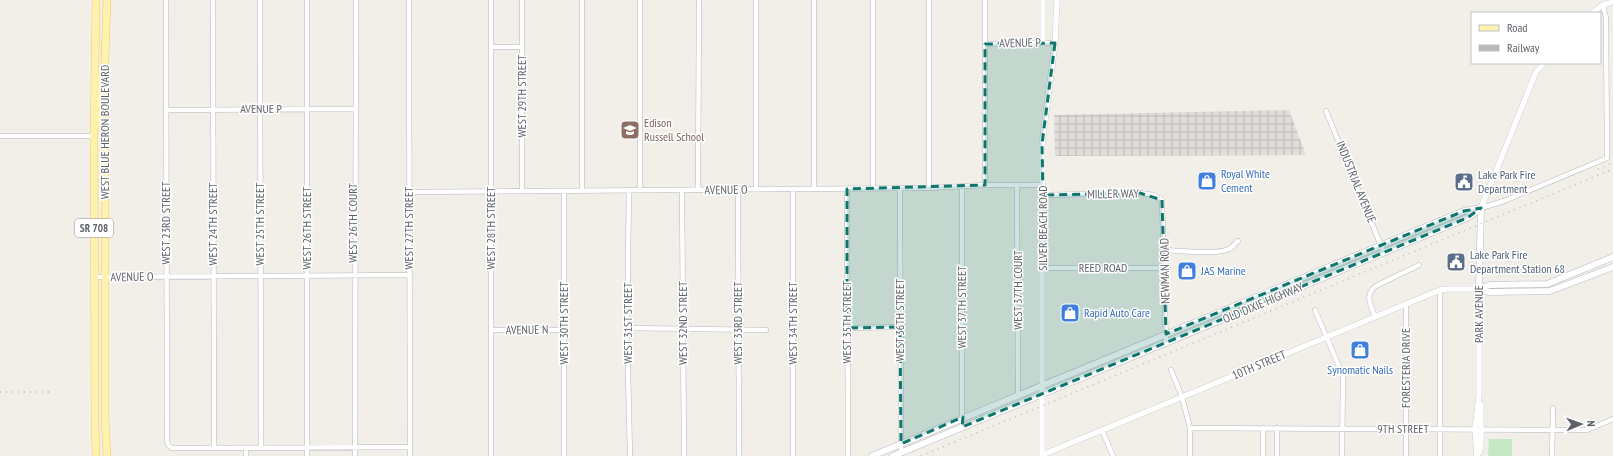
<svg xmlns="http://www.w3.org/2000/svg" width="1613" height="456" font-family="'PT Sans Narrow',sans-serif">
	<style>
		.industrial { fill: url(#industrial-grid) }
		.green { fill: #c5e8c5 }
		.lines { fill: none; stroke-linecap: round; stroke-linejoin: round }
		.minor-casing { stroke: #b5b8bc; stroke-width: 5.5 }
		.tertiary-casing { stroke: #b5b8bc; stroke-width: 6 }
		.secondary-casing { stroke: #b6babf; stroke-width: 7 }
		.primary-casing { stroke: #f2c960; stroke-width: 8 }
		.minor { stroke: #fff; stroke-width: 4.5 }
		.tertiary { stroke: #fff; stroke-width: 5.5 }
		.secondary { stroke: #fff; stroke-width: 6 }
		.primary { stroke: #fff2af; stroke-width: 7 }
		.rail { stroke: #b6b7b8; stroke-width: 1.5; stroke-dasharray: 1 5; stroke-linecap: butt }
		.marked { fill: #0f766e; fill-opacity: 0.2; stroke: #0f766e; stroke-width: 3; stroke-dasharray: 8 5; stroke-linejoin: round }
		.labels { text-anchor: middle; stroke-width: 3; stroke-linejoin: round; paint-order: stroke }
		.shield { fill: #fff; stroke: #8f9295; stroke-width: 1 }
		.shield-label { font-size: 11px; font-weight: bold; fill: #5f6368 }
		.street-label { font-size: 12px; fill: #5f6368; stroke: #fff }
		.education-label { font-size: 12px; fill: #785e54; stroke: #fff; text-anchor: start }
		.shop-label { font-size: 12px; fill: #366cbe; stroke: #fff; text-anchor: start }
		.service-label { font-size: 12px; fill: #4e5e75; stroke: #fff; text-anchor: start }
	</style>
	<defs>
		<pattern id="industrial-grid" width="8" height="8" patternUnits="userSpaceOnUse"><rect width="8" height="8" fill="#e0deda"/><path d="M0 4h8M4 0v8" fill="none" stroke="#b9b8b5"/></pattern>
	</defs>
	<rect width="100%" height="100%" fill="#f1efe8"/>
	<path class="industrial" d="M1289 110 1306 155 1055 156 1054 115Z"/>
	<path class="green" d="M1489 439H1512V456H1488Z"/>
	<g class="lines">
		<defs>
			<path id="minor" d="M166 0 167 441 169 446 172 448 409 447
				M213 0 214 448
				M260 0 261 448
				M307 0V456
				M409 0 410 456
				M491 0V456
				M522 0V191
				M582 0V191
				M640 0V190
				M756 0V189
				M814 0V189
				M929 0V188
				M985 44 1055 43
				M491 47H522
				M166 110 355 109
				M1326 111 1384 253
				M0 136H94
				M985 185V0
				M1017 185 1018 395
				M962 186V427
				M873 188V0
				M900 188 901 453
				M738 189 739 456
				M793 189V456
				M847 189 848 456
				M629 190 627 328 630 456
				M682 190 684 456
				M698 190 699 0
				M564 191V456
				M409 192 929 188 985 185H1043
				M1043 195 1140 193 1154 195 1162 200 1166 343
				M1481 208 1504 201 1607 158 1606 18 1603 5
				M1164 250C1177 251 1218 255 1229 249 1232 248 1235 243 1238 241
				M1043 268H1164
				M94 277 409 275
				M1315 310 1343 376 1342 456
				M1375 317C1371 306 1364 294 1376 286L1419 265
				M627 328 766 330
				M847 328 900 327
				M491 330H564
				M1171 370 1182 397 1190 428V456
				M1190 428 1587 430 1613 419
				M1277 428V456
				M1102 430 1113 456
				M246 456V448
				M355 456 356 0
				M1263 456V428
				M1406 456V304
				M1440 456V290
				M1552 456 1553 408"/>
			<path id="tertiary" d="M1043 0V43
				M1592 13 1603 5 1613 2
				M1481 208 1536 72 1544 63
				M1479 453 1481 445V404
				M1042 455 1440 290 1448 289H1479V396L1475 429 1477 456
				M1042 456V144L1055 43 1057 0"/>
			<path id="secondary" d="M1479 289 1490 285 1547 284 1613 257
				M1479 289 1488 292 1550 291 1613 267
				M1479 289 1481 208
				M872 456 1464 211 1481 208
				M893 456 1467 218 1480 209"/>
			<path id="primary" d="M96 0 94 136 95 423 96 456
				M97 77 99 80V124L104 129
				M107 456 105 418V58L107 0"/>
		</defs>
		<use href="#minor" class="minor-casing"/>
		<use href="#tertiary" class="tertiary-casing"/>
		<use href="#secondary" class="secondary-casing"/>
		<use href="#primary" class="primary-casing"/>
		<use href="#minor" class="minor"/>
		<use href="#tertiary" class="tertiary"/>
		<use href="#secondary" class="secondary"/>
		<use href="#primary" class="primary"/>
		<path class="rail" d="M1598 169 1613 163
			M0 392H54
			M921 456 1613 169"/>
	</g>
	<path class="marked" d="M1055 43 1042 144 1043 195 1140 193 1162 200 1166 334 1464 211 1481 208 1467 218 962 427 963 417 901 444 900 327 847 328V189L985 185V44Z"/>
	<defs>
		<symbol id="school-square" viewBox="-11 -11 22 22"><rect x="-9" y="-9" width="18" height="18" rx="4" fill="#8d6e63" stroke="#fff"/><path d="M0-5L7-2L0 1L-7-2ZM-4 1L0 2.5L4 1V4Q0 6-4 4Z" fill="#fff"/></symbol>
		<symbol id="shop-square" viewBox="-11 -11 22 22"><rect x="-9" y="-9" width="18" height="18" rx="4" fill="#3f7fe0" stroke="#fff"/><path d="M-5-2.5h2.3a2.7 3.5 0 0 1 5.4 0H5L5.5 6h-11ZM-1.5-2.5h3a1.5 2.3 0 0 0-3 0Z" fill="#fff"/></symbol>
		<symbol id="civic-square" viewBox="-11 -11 22 22"><rect x="-9" y="-9" width="18" height="18" rx="4" fill="#5c6f8a" stroke="#fff"/><path d="M-.6-6.5H3V-4.5H.6V-3L4-1V1h2V6H-6V1h2V-1L-.6-3ZM-1.2 2.5V6h2.4V2.5Z" fill="#fff"/></symbol>
	</defs>
	<g fill-rule="evenodd">
		<use href="#school-square" x="619" y="119" width="22" height="22"/>
		<use href="#shop-square" x="1196" y="170" width="22" height="22"/>
		<use href="#civic-square" x="1453" y="171" width="22" height="22"/>
		<use href="#civic-square" x="1445" y="251" width="22" height="22"/>
		<use href="#shop-square" x="1176" y="260" width="22" height="22"/>
		<use href="#shop-square" x="1059" y="302" width="22" height="22"/>
		<use href="#shop-square" x="1349" y="339" width="22" height="22"/>
	</g>
	<g class="labels">
		<rect class="shield" x="75" y="219" width="38" height="18" rx="3"/>
		<g class="shield-label">
			<text x="94" y="232">SR 708</text>
		</g>
		<g class="street-label">
			<text transform="translate(1020 43) rotate(-1)" y="4">AVENUE P</text>
			<text transform="translate(522 96) rotate(-90)" y="4">WEST 29TH STREET</text>
			<text x="261" y="113">AVENUE P</text>
			<text transform="translate(105 132) rotate(-90)" y="4">WEST BLUE HERON BOULEVARD</text>
			<text transform="translate(1356 182) rotate(68)" y="4">INDUSTRIAL AVENUE</text>
			<text transform="translate(726 190) rotate(-1)" y="4">AVENUE O</text>
			<text transform="translate(1113 194) rotate(-1)" y="4">MILLER WAY</text>
			<text transform="translate(166 223) rotate(-90)" y="4">WEST 23RD STREET</text>
			<text transform="translate(353 223) rotate(-90)" y="4">WEST 26TH COURT</text>
			<text transform="translate(213 224) rotate(-90)" y="4">WEST 24TH STREET</text>
			<text transform="translate(260 224) rotate(-90)" y="4">WEST 25TH STREET</text>
			<text transform="translate(307 228) rotate(-90)" y="4">WEST 26TH STREET</text>
			<text transform="translate(409 228) rotate(-90)" y="4">WEST 27TH STREET</text>
			<text transform="translate(491 228) rotate(-90)" y="4">WEST 28TH STREET</text>
			<text transform="translate(1043 228) rotate(-90)" y="4">SILVER BEACH ROAD</text>
			<text x="1103" y="272">REED ROAD</text>
			<text transform="translate(1165 271) rotate(-91)" y="4">NEWMAN ROAD</text>
			<text transform="translate(132 277) rotate(-1)" y="4">AVENUE O</text>
			<text transform="translate(1018 290) rotate(-90)" y="4">WEST 37TH COURT</text>
			<text transform="translate(1263 303) rotate(-23)" y="4">OLD DIXIE HIGHWAY</text>
			<text transform="translate(962 307) rotate(-90)" y="4">WEST 37TH STREET</text>
			<text transform="translate(1479 314) rotate(-90)" y="4">PARK AVENUE</text>
			<text transform="translate(900 320) rotate(-90)" y="4">WEST 36TH STREET</text>
			<text transform="translate(847 322) rotate(-90)" y="4">WEST 35TH STREET</text>
			<text transform="translate(564 323) rotate(-90)" y="4">WEST 30TH STREET</text>
			<text transform="translate(628 323) rotate(-90)" y="4">WEST 31ST STREET</text>
			<text transform="translate(683 323) rotate(-90)" y="4">WEST 32ND STREET</text>
			<text transform="translate(738 323) rotate(-90)" y="4">WEST 33RD STREET</text>
			<text transform="translate(793 323) rotate(-90)" y="4">WEST 34TH STREET</text>
			<text transform="translate(527 330) rotate(-1)" y="4">AVENUE N</text>
			<text transform="translate(1259 365) rotate(-23)" y="4">10TH STREET</text>
			<text transform="translate(1406 368) rotate(-90)" y="4">FORESTERIA DRIVE</text>
			<text x="1403" y="433">9TH STREET</text>
		</g>
		<g class="education-label">
			<text x="644" y="127">Edison<tspan x="644" dy="14">Russell School</tspan></text>
		</g>
		<g class="shop-label">
			<text x="1221" y="178">Royal White<tspan x="1221" dy="14">Cement</tspan></text>
			<text x="1201" y="275">JAS Marine</text>
			<text x="1084" y="317">Rapid Auto Care</text>
			<text x="1360" y="374" text-anchor="middle">Synomatic Nails</text>
		</g>
		<g class="service-label">
			<text x="1478" y="179">Lake Park Fire<tspan x="1478" dy="14">Department</tspan></text>
			<text x="1470" y="259">Lake Park Fire<tspan x="1470" dy="14">Department Station 68</tspan></text>
		</g>
	</g>
	<rect x="1471" y="12" width="130" height="52" fill="#ffffff" stroke="#bfc1c3"/>
	<rect x="1479" y="25" width="20" height="6" fill="#fff2af" stroke="#bfc1c3"/>
	<text x="1507" y="32" font-size="12" fill="#5f6368">Road</text>
	<rect x="1479" y="45" width="20" height="6" fill="#b6b7b8" stroke="#bfc1c3"/>
	<text x="1507" y="52" font-size="12" fill="#5f6368">Railway</text>
	<g transform="translate(1581 424) rotate(88)" stroke="#ffffff" stroke-width="3" paint-order="stroke">
	<path d="M0-3L7 15L0 10L-7 15Z" fill="#5f6368"/>
	<text y="-6" font-size="11" font-weight="bold" text-anchor="middle" fill="#5f6368">N</text>
	</g>
</svg>
